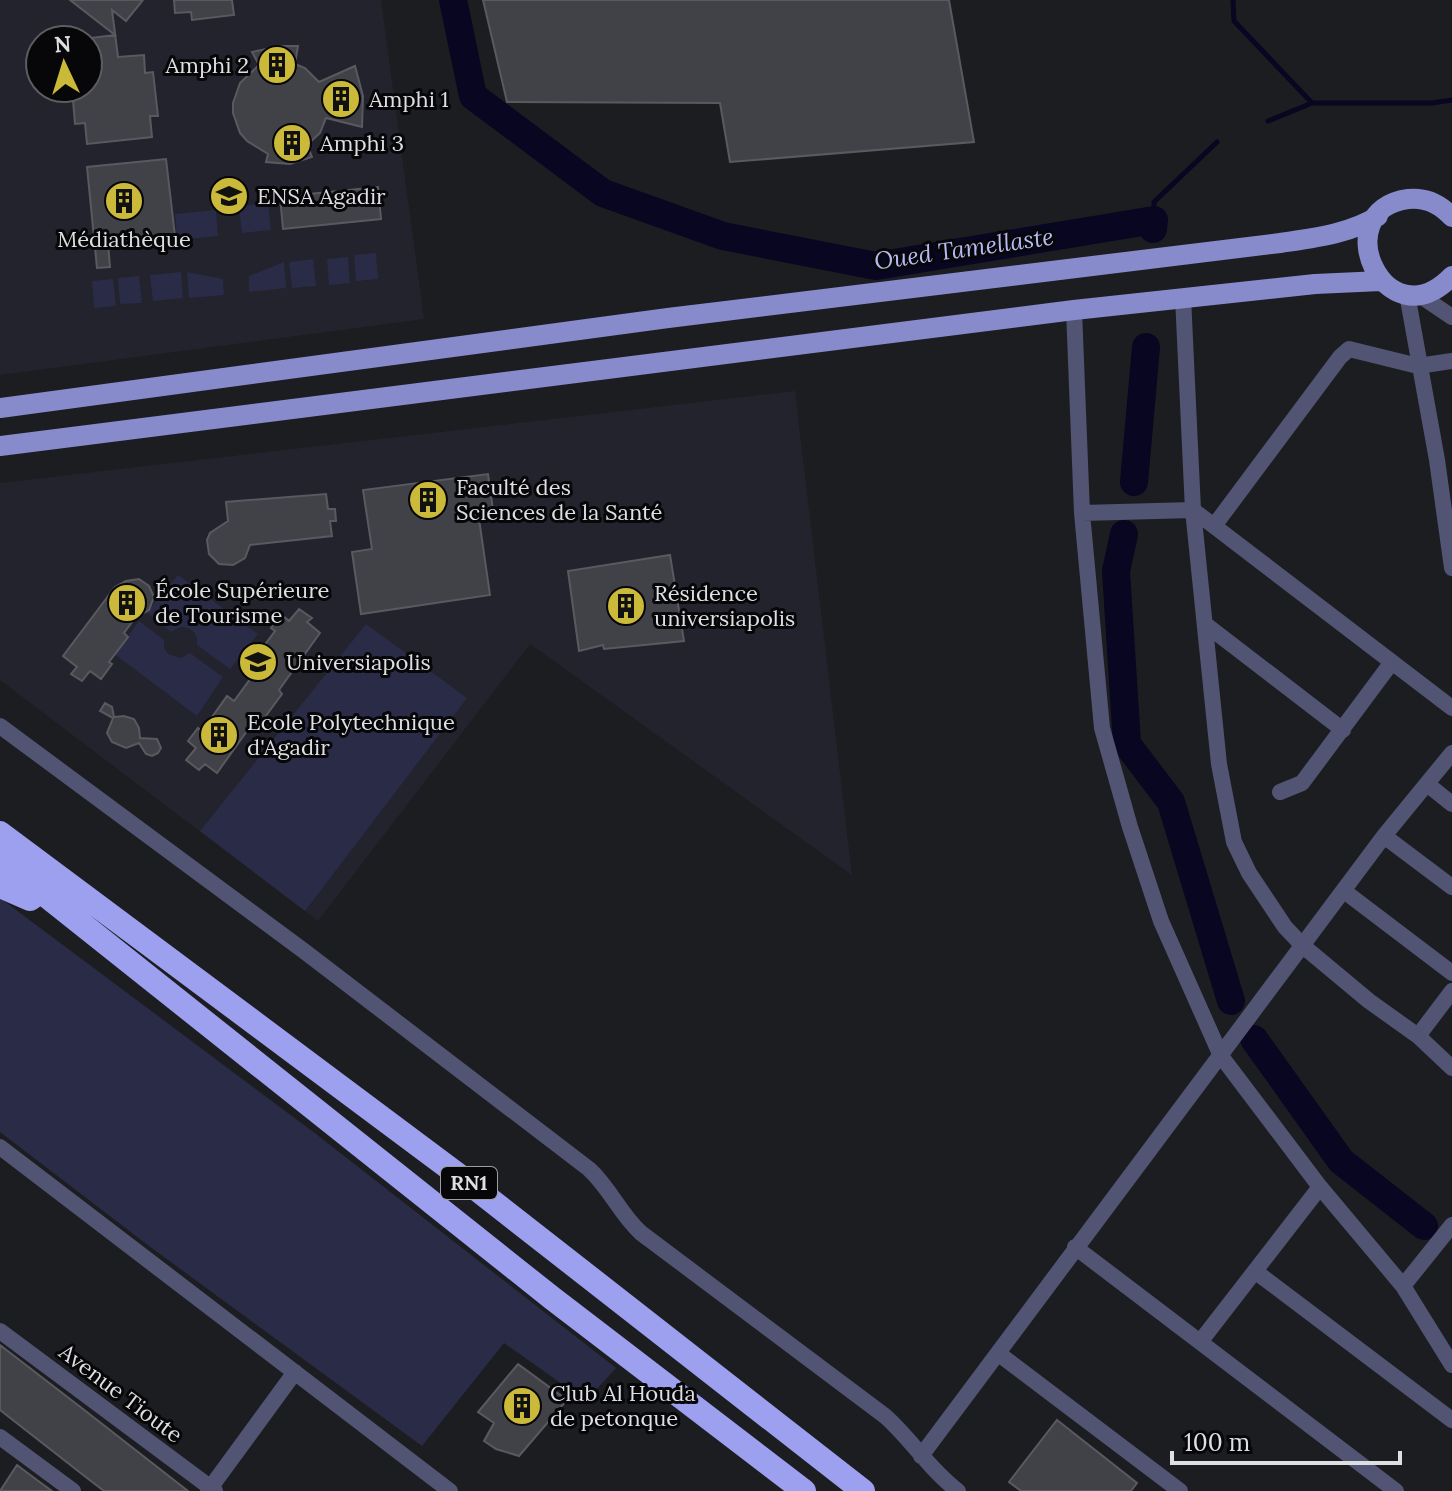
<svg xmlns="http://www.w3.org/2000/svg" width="1452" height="1491" font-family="Lora,serif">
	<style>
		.built { fill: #22232d; fill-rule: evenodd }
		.green { fill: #2a2b46 }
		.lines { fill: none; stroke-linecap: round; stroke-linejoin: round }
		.stream { stroke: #080620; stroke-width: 5 }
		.river { stroke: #080620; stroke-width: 28 }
		.building { fill: #414247; stroke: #59595f; stroke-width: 2 }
		.minor { stroke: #525473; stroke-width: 16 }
		.major { stroke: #878bcc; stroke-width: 20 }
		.highway { stroke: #9ca0ef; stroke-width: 24 }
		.labels { text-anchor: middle; stroke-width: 6; stroke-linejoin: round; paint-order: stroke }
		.shield { fill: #070709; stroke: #9e9ea1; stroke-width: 2 }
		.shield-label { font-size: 20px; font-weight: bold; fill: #dedfe2 }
		.poi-label { font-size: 22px; fill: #dedfe2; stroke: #070709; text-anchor: start }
		.street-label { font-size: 22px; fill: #dedfe2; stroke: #070709 }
		.water-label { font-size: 24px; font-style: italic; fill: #b5b9f4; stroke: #070709 }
	</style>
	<rect width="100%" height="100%" fill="#1c1d21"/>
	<path class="built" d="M0 0H381L424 319 0 375ZM40 40H88V88H40Z
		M795 391 852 875 530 644 318 921 0 680V483Z"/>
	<path class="green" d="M268 203 271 230 242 233 239 206Z
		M216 210 218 236 177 240 175 214Z
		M376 253 378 279 356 281 354 255Z
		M348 257 350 283 329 285 327 259Z
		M313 259 316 286 292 288 289 262Z
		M284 262 286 288 249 292V276Z
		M181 272 183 298 153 301 150 275Z
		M187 272 223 279 224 295 189 298Z
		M139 276 142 303 120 304 118 278Z
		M113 279 116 306 94 308 92 281Z
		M178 575 258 634 230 669 197 645C198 633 192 627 180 627L171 632 147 612Z
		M139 621 164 640V648L168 654 181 658 190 653 223 677 197 716 113 653 115 654Z
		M366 624 467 698 305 911 200 831Z
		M0 898 316 1134 616 1368 586 1401 504 1343 422 1446 149 1246 0 1132Z"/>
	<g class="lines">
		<path class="stream" d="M1233 0 1234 21 1312 103
			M1268 121 1312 103H1432L1452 100
			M1154 220V202L1217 142"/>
		<path class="river" d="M453 0 473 96 603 193 723 236 876 266 1154 220 1153 229
			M1134 482 1146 347
			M1124 534 1116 571 1127 744 1171 802 1231 1001
			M1254 1039 1341 1161 1424 1226"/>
	</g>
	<path class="building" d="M70 0H143L126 21 112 10 118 57 144 55 145 73 153 72 158 116H150L152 137 87 144 85 123 75 124 72 88H88V60H93L90 38 115 35Z
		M174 0H232L234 15 192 20 191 12 175 13Z
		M483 0H949L974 142 730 162 720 103 507 102Z
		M281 46H298L295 64 305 68 319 82 355 66 363 96 362 127 326 118 320 133 307 145 312 157 290 164 266 162 268 154 247 141 240 133 233 113V103L240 83 259 65 252 52Z
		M166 159 175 236 108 243 110 267 97 268 87 167Z
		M378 187 381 219 283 229 280 197Z
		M488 474 493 510 478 512 490 595 361 614 352 552 372 549 363 490Z
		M326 494 328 509H335L336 521H330L332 536 250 545 245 558 233 565 219 564 209 554 207 540 210 533 228 521 226 502Z
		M670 555 684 641 604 649 603 645 579 651 568 571Z
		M139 579 149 586 154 597 149 610 135 618 124 633 128 637 109 662 112 664 101 679 90 671 82 681 71 674 77 667 63 656 115 587 126 581Z
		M299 609 312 618 307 622 320 633 279 690 282 694 262 721 257 717 217 773 205 764 199 770 186 760 196 748 188 741 198 728 202 731 227 696 234 701 256 671 249 666 275 631 271 628 281 614 289 621Z
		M105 703 112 707 114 717 124 716 134 719 139 728 140 738 157 739 161 748 158 753 152 756 146 754 139 743 126 748 112 742 107 733 113 718 100 711Z
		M0 1345 83 1409 188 1491H104L87 1478 0 1410Z
		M518 1364 567 1400 519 1456 496 1449 484 1441 494 1423 478 1412Z
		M1057 1420 1137 1483 1131 1491H1021L1009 1482Z
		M17 1465 37 1480 52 1491H0Z"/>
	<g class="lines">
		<path class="minor" d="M1407 294 1437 460 1452 568
			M1418 294 1452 317
			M1183 297 1193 510 1219 764 1234 842 1249 873 1285 927 1303 946 1369 1001 1418 1036 1452 1068
			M1074 310 1082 513 1102 728 1130 827 1161 921 1221 1056 1320 1187 1403 1286 1452 1365
			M1082 513 1193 510 1452 708
			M1214 526 1340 357 1349 349 1418 366 1452 361
			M1205 624 1343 730
			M0 726 304 951 589 1169C610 1188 620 1214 641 1233L885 1416C911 1439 929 1469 958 1491
			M1427 784 1452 804
			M1280 792 1302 783 1392 662
			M1384 836 1452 887
			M1344 891 1452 973
			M1418 1036 1452 991
			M0 1147 450 1491
			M1075 1247 1396 1491
			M1256 1272 1452 1420
			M1403 1286 1452 1225
			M0 1331 215 1491
			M1200 1342 1320 1187
			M999 1354 1180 1491
			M0 1437 73 1491
			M921 1456 1384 836 1452 753
			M208 1491 295 1372"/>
		<path class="major" d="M1452 217C1440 204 1426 197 1408 199 1325 210 1385 345 1452 276
			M0 408 668 318 1280 243C1313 238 1350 234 1378 216
			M0 446 1074 310 1315 284 1381 281"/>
		<path class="highway" d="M0 833 461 1177 863 1491
			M0 859 552 1298 804 1491
			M0 886 30 899 41 891"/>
	</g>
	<defs>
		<symbol id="building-disc" viewBox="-11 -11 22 22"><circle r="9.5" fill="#cbb939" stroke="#070709"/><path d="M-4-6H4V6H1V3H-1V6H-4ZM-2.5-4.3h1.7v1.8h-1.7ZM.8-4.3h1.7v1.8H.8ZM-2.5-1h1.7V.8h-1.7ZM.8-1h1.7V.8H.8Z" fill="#111"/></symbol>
		<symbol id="university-disc" viewBox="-11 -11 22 22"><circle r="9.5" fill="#cbb939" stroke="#070709"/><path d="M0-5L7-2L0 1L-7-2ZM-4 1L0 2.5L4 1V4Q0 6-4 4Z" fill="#111"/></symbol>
	</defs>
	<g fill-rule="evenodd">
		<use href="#building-disc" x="255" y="43" width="44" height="44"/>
		<use href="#building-disc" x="319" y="77" width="44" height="44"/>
		<use href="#building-disc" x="270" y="121" width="44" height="44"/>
		<use href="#university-disc" x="207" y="174" width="44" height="44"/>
		<use href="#building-disc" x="102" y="179" width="44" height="44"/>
		<use href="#building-disc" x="406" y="478" width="44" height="44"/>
		<use href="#building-disc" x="105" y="581" width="44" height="44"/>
		<use href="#building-disc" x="604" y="584" width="44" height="44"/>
		<use href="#university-disc" x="236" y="640" width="44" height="44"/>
		<use href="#building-disc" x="197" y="713" width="44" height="44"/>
		<use href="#building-disc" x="500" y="1384" width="44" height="44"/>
	</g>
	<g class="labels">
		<rect class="shield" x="441" y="1167" width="56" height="32" rx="6"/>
		<g class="shield-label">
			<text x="469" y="1190">RN1</text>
		</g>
		<g class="poi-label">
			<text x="249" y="73" text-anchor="end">Amphi 2</text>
			<text x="369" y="107">Amphi 1</text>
			<text x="320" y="151">Amphi 3</text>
			<text x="257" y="204">ENSA Agadir</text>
			<text x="124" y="247" text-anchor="middle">Médiathèque</text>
			<text x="456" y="495">Faculté des<tspan x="456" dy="25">Sciences de la Santé</tspan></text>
			<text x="155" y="598">École Supérieure<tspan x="155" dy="25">de Tourisme</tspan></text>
			<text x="654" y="601">Résidence<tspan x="654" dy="25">universiapolis</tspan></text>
			<text x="286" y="670">Universiapolis</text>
			<text x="247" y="730">Ecole Polytechnique<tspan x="247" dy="25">d'Agadir</tspan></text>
			<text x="550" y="1401">Club Al Houda<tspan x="550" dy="25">de petonque</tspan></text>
		</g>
		<g class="street-label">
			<text transform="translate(121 1393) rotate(37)" y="8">Avenue Tioute</text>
		</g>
		<g class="water-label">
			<text transform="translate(964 249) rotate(-8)" y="8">Oued Tamellaste</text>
		</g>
	</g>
	<g transform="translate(64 64) rotate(356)"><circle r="38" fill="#070709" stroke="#5d5d60" stroke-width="2"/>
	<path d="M0-6L14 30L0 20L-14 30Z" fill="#cbb939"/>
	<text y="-12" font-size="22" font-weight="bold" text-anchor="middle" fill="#dedfe2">N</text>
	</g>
	<path d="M1172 1451v12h228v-12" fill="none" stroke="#dedfe2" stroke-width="4"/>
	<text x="1184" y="1451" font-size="24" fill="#dedfe2" stroke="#070709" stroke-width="6" paint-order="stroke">100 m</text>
</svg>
